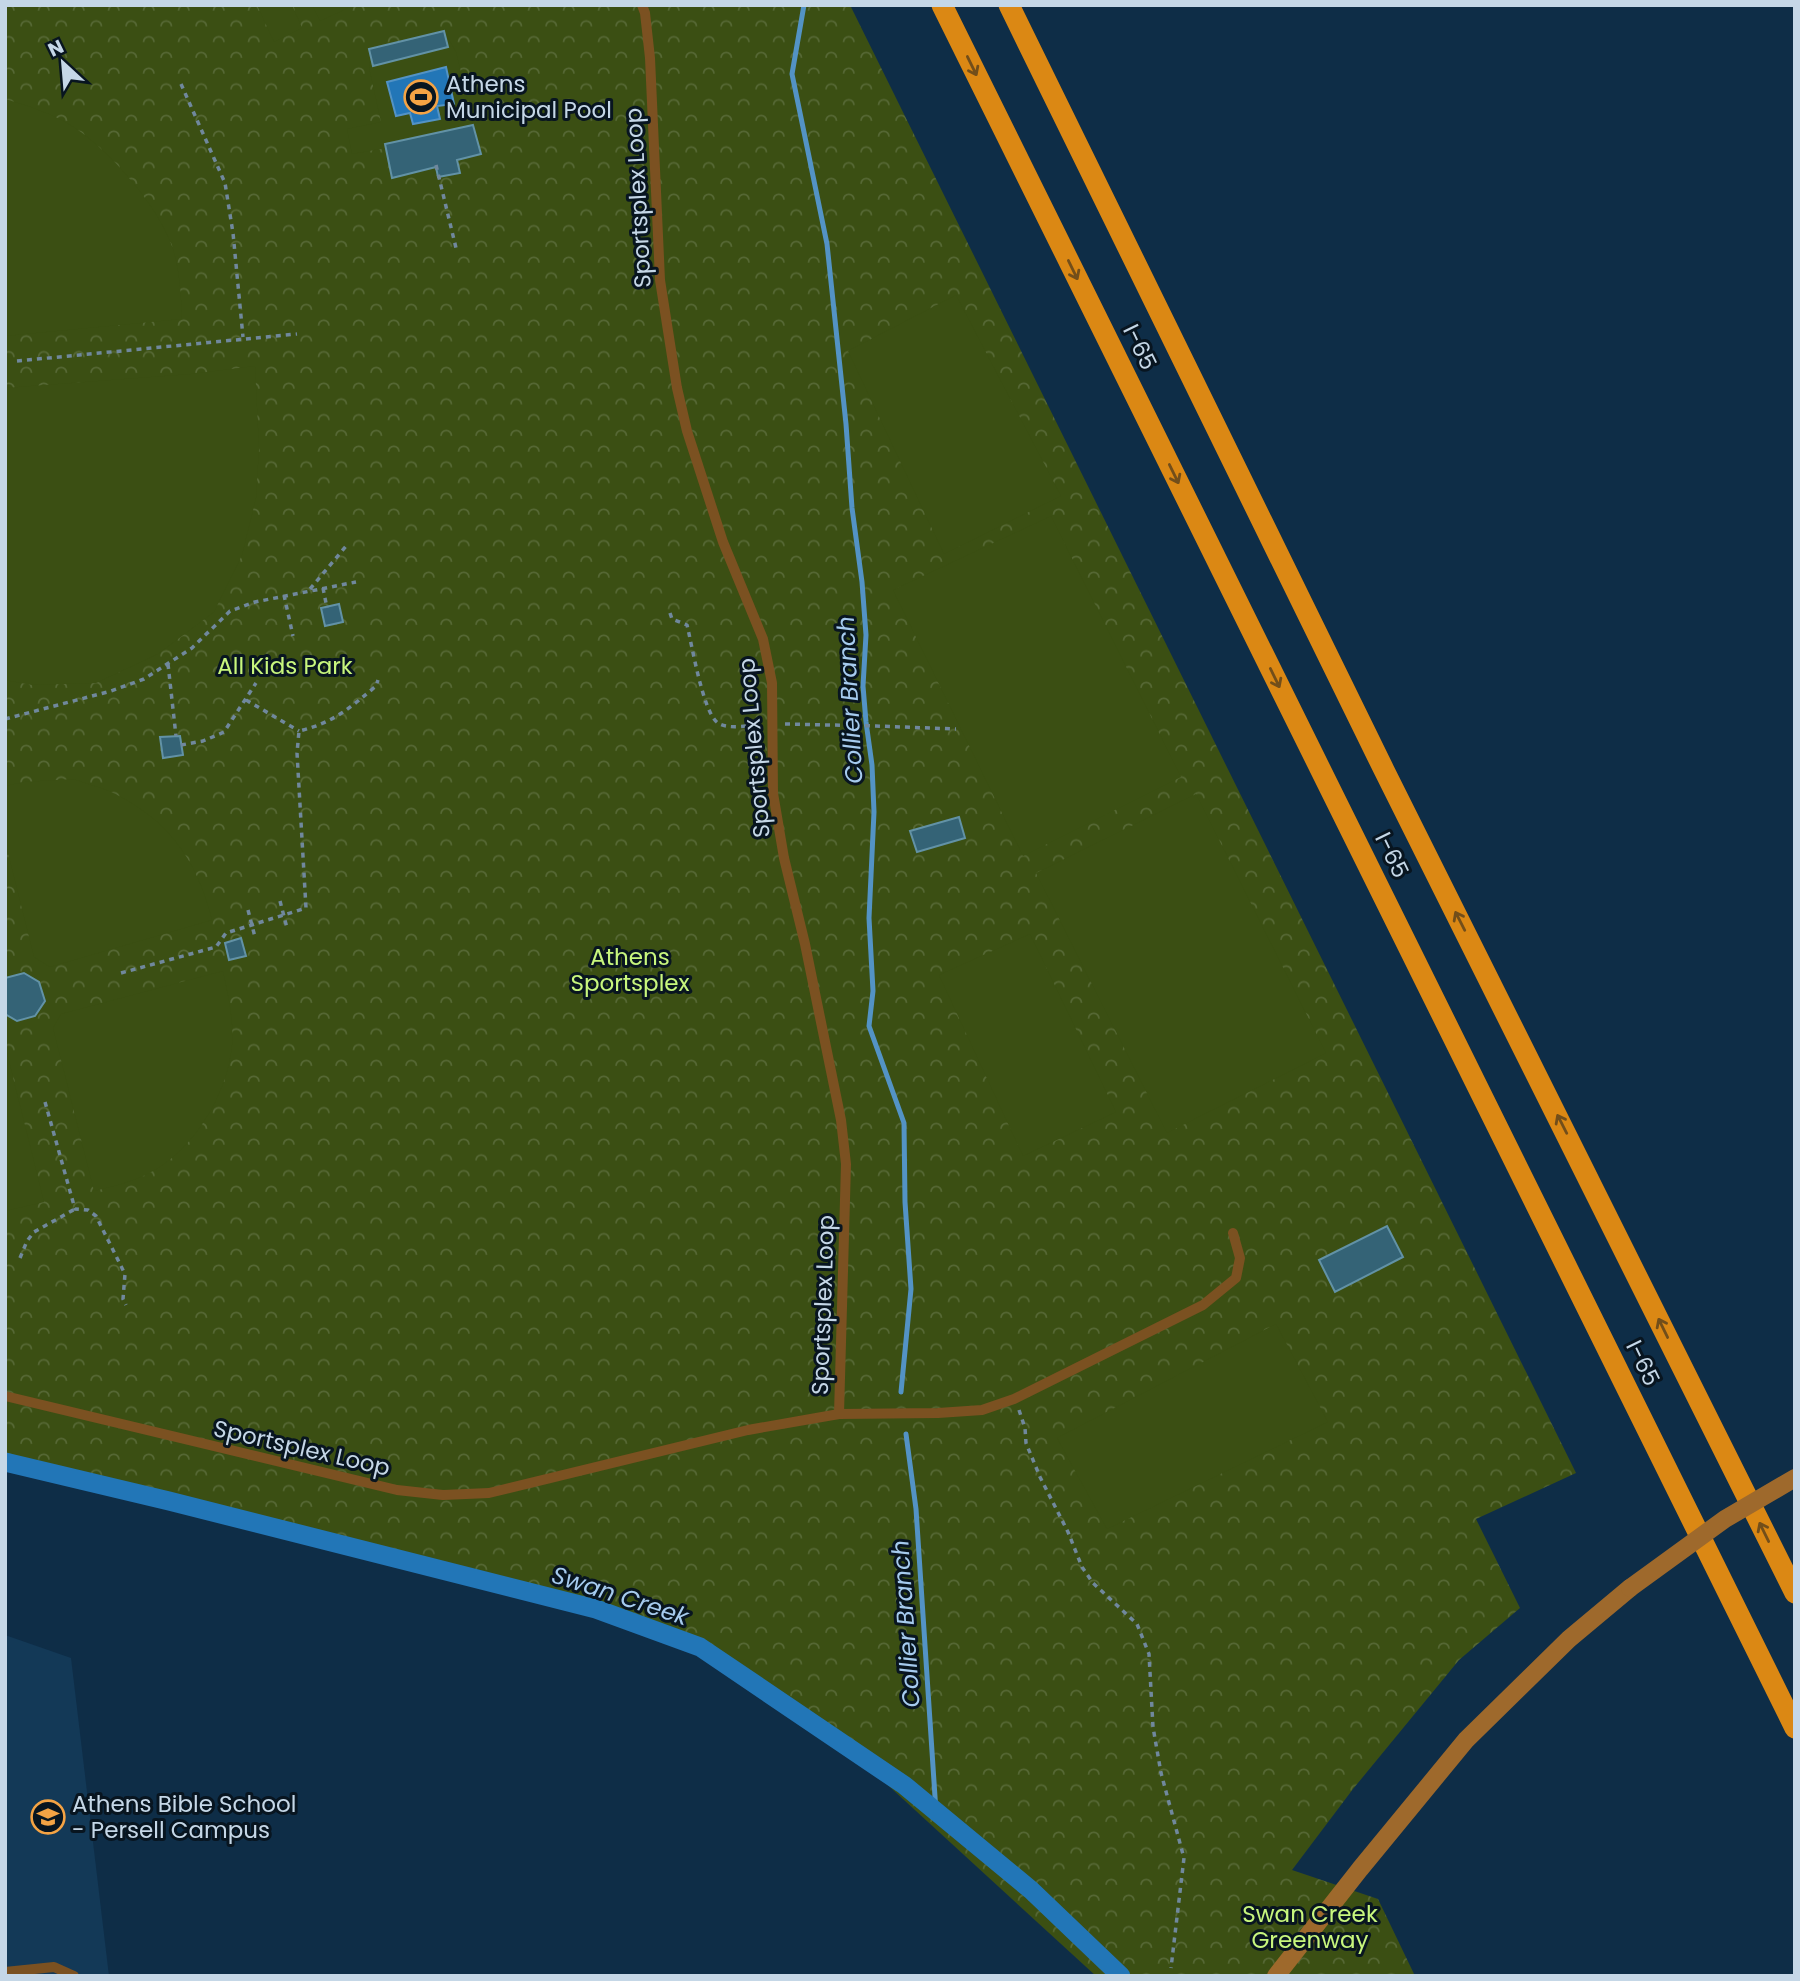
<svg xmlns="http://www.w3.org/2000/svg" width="1800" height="1981" font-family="Poppins,sans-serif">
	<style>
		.built { fill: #133957 }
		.park { fill: url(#park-crowns) }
		.garden { fill: #3b4f13 }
		.water { fill: #2276b7; stroke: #5393c5; stroke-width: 2 }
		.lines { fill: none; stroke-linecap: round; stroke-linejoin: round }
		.stream { stroke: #5393c5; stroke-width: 5 }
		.canal { stroke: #2276b7; stroke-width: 19 }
		.building { fill: #346376; stroke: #6292a6; stroke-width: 2 }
		.path { stroke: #70889d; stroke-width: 3.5; stroke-dasharray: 5 5; stroke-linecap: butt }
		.service { stroke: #7b5121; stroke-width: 10 }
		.secondary { stroke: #9e692c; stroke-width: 18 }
		.motorway { stroke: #db8814; stroke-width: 21 }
		.secondary-bridge { stroke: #9e692c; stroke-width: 18 }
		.oneway { stroke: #724e1a }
		.labels { text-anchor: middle; stroke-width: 6; stroke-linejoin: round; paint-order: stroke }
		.poi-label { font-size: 23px; fill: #c5d7e7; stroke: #081520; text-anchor: start }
		.street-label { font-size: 23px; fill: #c5d7e7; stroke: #081520 }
		.park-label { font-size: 23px; fill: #c8f67d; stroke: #081520 }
		.water-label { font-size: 24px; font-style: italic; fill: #a6cbee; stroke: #081520 }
	</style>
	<defs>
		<pattern id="park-crowns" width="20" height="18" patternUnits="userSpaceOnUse" patternTransform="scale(1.75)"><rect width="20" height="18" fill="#3b4f13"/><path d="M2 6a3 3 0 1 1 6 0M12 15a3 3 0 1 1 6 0" fill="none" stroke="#566835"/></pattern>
	</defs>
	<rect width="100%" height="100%" fill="#0e2d47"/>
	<path class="built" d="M5 1635 71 1658 109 1976H5Z"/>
	<path class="park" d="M5 5H850L1576 1473 1476 1519 1520 1608 1459 1660 1353 1789 1292 1870 1378 1899 1415 1976H1096L867 1766 773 1692 688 1646 599 1607 5 1461Z"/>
	<path class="garden" d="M257 5H292L302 28 274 42Z
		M312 5H347L348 8 320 21Z
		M444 31 456 52 481 154 457 160 460 173 438 177 436 165 417 169 418 172 392 178 386 148 352 154 347 129 381 122 370 72 369 49Z
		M5 99C29 106 54 114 75 128 111 152 160 208 173 249 180 272 181 296 182 319L5 336Z
		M956 295 1061 496 944 554 848 351Z
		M255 366 259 449 256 498 242 555 214 612 158 654 96 683 32 685 5 680V388L191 374Z
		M1051 516 1181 777 1023 856 893 590Z
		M73 779C84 783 97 786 109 791 167 818 197 859 212 920L50 967 34 957 5 841V786L24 782Z
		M1196 794 1326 1053 1167 1133 1036 873Z
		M1030 934 1116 1112 1023 1156 939 975Z
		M223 971C228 995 234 1020 232 1045 228 1093 194 1150 151 1172 133 1182 114 1186 94 1191L53 1028 61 1014Z
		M5 1045 44 1202 5 1211Z
		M1276 1324 1328 1422 1107 1529 1057 1438Z"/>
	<path class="water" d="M446 67 454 104 437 106 440 119 413 124 410 113 396 116 387 82Z"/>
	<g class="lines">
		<path class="stream" d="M804 5 792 74 827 244 846 424 852 508 862 582 866 635 863 686 866 722 872 765 874 812 869 918 873 991 869 1026 904 1123 905 1202 911 1289 901 1392
			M906 1434 916 1509 936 1812"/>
		<path class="canal" d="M5 1462 169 1501 596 1609 700 1647 904 1785 1031 1890 1121 1976"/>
	</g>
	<path class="building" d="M444 31 448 47 373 66 369 49Z
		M473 125 481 154 457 160 460 173 438 177 436 167 392 178 385 144Z
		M339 604 343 622 325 626 321 608Z
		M180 736 183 755 163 758 160 737Z
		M959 817 965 838 917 852 910 831Z
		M241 938 246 956 229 960 225 943Z
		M24 973 39 982 45 1001 35 1016 17 1021 5 1014V978Z
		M1387 1226 1403 1257 1335 1292 1319 1260Z"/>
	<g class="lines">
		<path class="path" d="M181 84 225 183 233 233 243 337
			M436 165 456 248
			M17 361 297 334
			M323 588 327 608
			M310 589 347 545
			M284 595 293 636
			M670 613 672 619 687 625C692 645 703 713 718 723 728 730 749 725 761 725
			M168 664 176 736
			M246 700 299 731
			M5 719 111 691 144 679 192 648 230 611 255 602 356 582
			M785 724 876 726 956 729
			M181 745 203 741 224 732 256 683
			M280 901 287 928
			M248 910 255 937
			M121 973 216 947 226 933 306 908 297 753 299 731C333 723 350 708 376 686L378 680
			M45 1102 75 1209 88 1210 96 1216 125 1274 123 1299 126 1305
			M20 1258 27 1241 34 1232 75 1209
			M1019 1410 1025 1428 1026 1443 1040 1477 1068 1532 1082 1567 1093 1583 1137 1624 1149 1654 1153 1727 1161 1773 1184 1858 1171 1968"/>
		<path class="service" d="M642 5 645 13 650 58 660 280 677 388 687 431 723 542 763 639 772 683 773 793 784 858 805 944 841 1120 846 1164 839 1414
			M5 1396 397 1490 443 1495 489 1493 748 1430 839 1414 938 1413 982 1410 1014 1399 1203 1305 1236 1278 1240 1258 1233 1233
			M5 1972 54 1967 74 1976"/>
		<path class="secondary" d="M1276 1976 1360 1869 1466 1740 1569 1639 1630 1588"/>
		<path class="motorway" d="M942 5 1795 1728
			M1009 5 1384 770 1795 1593"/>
		<path class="secondary-bridge" d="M1630 1588 1725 1519 1795 1478"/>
	</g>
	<defs><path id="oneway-shaft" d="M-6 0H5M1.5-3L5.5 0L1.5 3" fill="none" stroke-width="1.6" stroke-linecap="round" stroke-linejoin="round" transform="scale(1.75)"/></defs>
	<g class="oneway">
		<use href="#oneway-shaft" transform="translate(972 66) rotate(64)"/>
		<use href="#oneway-shaft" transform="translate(1073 270) rotate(64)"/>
		<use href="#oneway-shaft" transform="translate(1174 474) rotate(64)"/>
		<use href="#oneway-shaft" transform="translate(1275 678) rotate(64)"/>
		<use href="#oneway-shaft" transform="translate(1460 921) rotate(-117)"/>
		<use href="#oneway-shaft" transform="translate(1562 1124) rotate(-117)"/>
		<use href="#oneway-shaft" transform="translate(1663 1328) rotate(-116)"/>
		<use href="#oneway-shaft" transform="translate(1764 1532) rotate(-116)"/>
	</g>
	<defs>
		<symbol id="stadium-ring" viewBox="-11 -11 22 22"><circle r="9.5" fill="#081520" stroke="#f4a344" stroke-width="1.5"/><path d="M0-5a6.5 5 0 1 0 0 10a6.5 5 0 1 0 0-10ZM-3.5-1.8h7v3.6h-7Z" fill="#f4a344"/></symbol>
		<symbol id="school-ring" viewBox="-11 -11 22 22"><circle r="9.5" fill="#081520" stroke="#f4a344" stroke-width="1.5"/><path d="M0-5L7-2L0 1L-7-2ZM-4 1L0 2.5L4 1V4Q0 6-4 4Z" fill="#f4a344"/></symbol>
	</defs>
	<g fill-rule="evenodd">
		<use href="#stadium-ring" x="402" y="78" width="38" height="38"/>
		<use href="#school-ring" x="29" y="1798" width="38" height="38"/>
	</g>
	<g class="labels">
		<g class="poi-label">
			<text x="446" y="92">Athens<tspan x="446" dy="26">Municipal Pool</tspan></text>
			<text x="72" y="1812">Athens Bible School<tspan x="72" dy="26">- Persell Campus</tspan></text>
		</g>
		<g class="street-label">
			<text transform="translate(638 198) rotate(-93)" y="8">Sportsplex Loop</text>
			<text transform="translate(1140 347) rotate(64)" y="8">I-65</text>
			<text transform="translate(754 748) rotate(-95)" y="8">Sportsplex Loop</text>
			<text transform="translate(1392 855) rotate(64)" y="8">I-65</text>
			<text transform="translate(823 1305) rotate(-88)" y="8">Sportsplex Loop</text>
			<text transform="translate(1643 1363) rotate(64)" y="8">I-65</text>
			<text transform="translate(302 1448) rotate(13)" y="8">Sportsplex Loop</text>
		</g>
		<g class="park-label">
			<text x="285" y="674">All Kids Park</text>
			<text x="630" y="965">Athens<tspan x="630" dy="26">Sportsplex</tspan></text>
			<text x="1310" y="1922">Swan Creek<tspan x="1310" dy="26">Greenway</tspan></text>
		</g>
		<g class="water-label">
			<text transform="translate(850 700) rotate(-93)" y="8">Collier Branch</text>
			<text transform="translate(620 1596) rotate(18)" y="8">Swan Creek</text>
			<text transform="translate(906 1624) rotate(-94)" y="8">Collier Branch</text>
		</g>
	</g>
	<rect width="1800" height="1981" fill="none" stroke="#c5d7e7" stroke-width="14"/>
	<g transform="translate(63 63) rotate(334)" stroke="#081520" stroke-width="5" paint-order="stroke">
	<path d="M0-5L12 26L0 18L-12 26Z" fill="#c5d7e7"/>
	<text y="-10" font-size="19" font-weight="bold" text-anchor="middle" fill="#c5d7e7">N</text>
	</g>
</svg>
